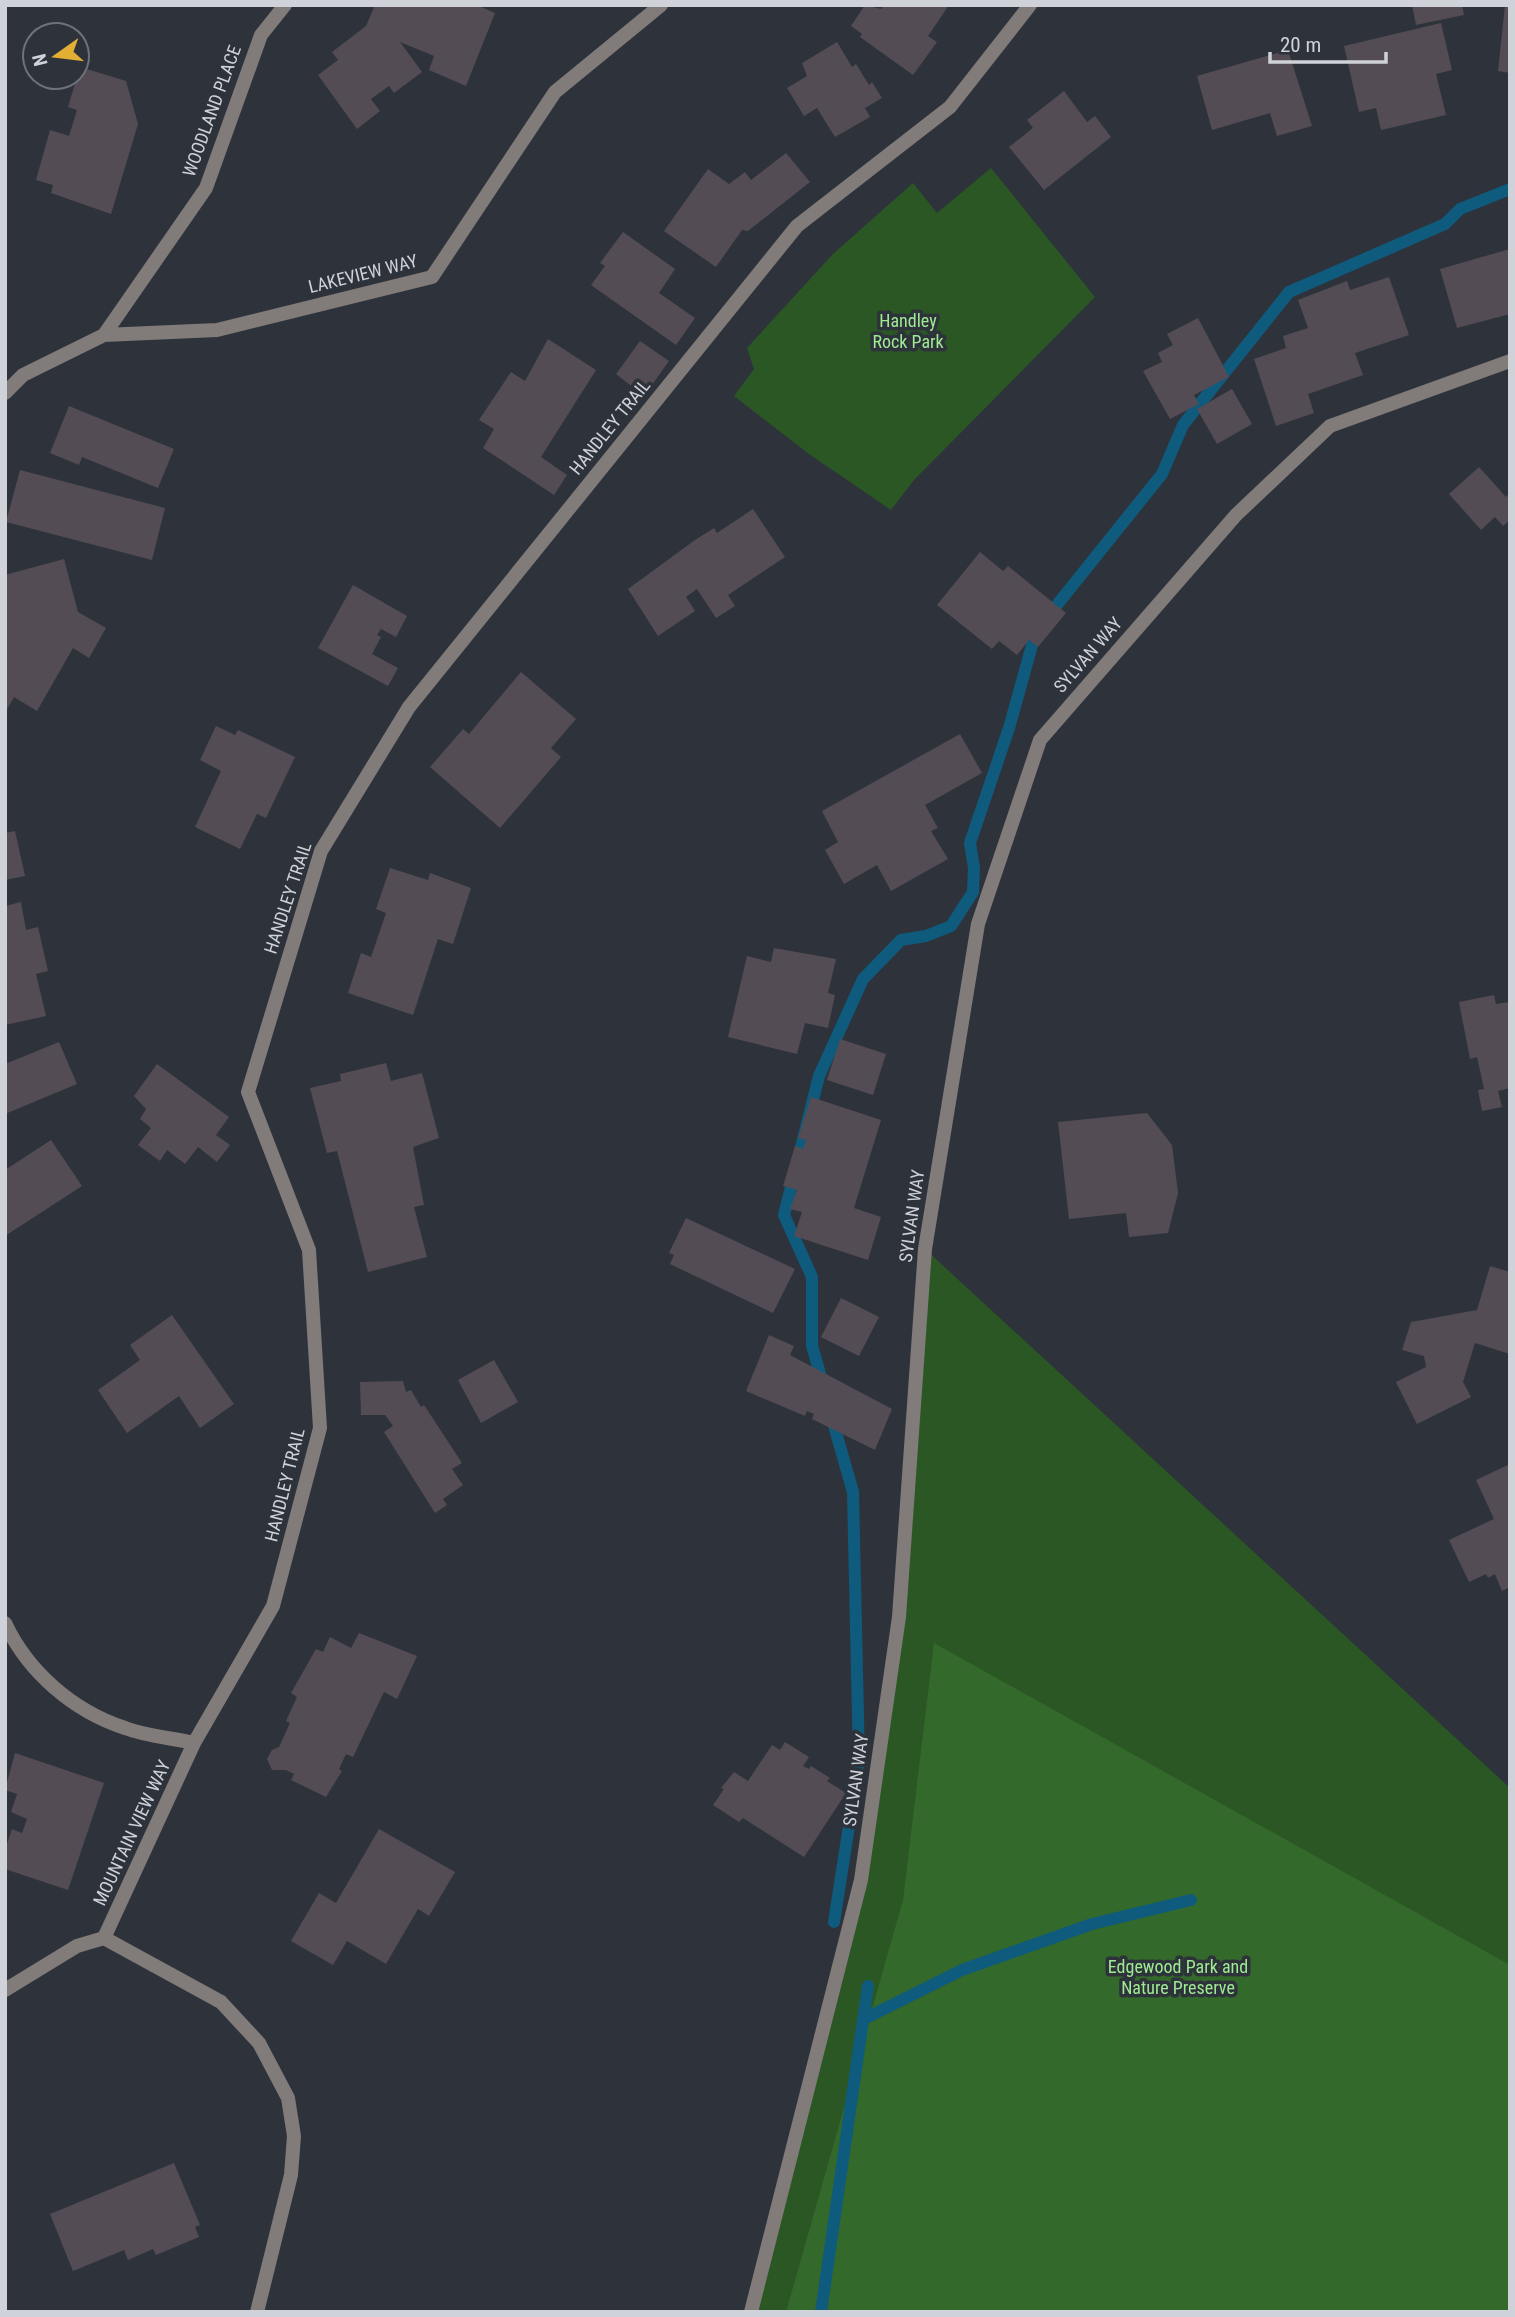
<svg xmlns="http://www.w3.org/2000/svg" width="1515" height="2317" font-family="'Roboto Condensed',sans-serif">
	<style>
		.green { fill: #2b5724 }
		.forest { fill: #33692a }
		.lines { fill: none; stroke-linecap: round; stroke-linejoin: round }
		.stream { stroke: #0f5b7e; stroke-width: 12 }
		.building { fill: #534c54 }
		.street { stroke: #817b79; stroke-width: 14 }
		.labels { text-anchor: middle; stroke-width: 7; stroke-linejoin: round; paint-order: stroke }
		.street-label { font-size: 18px; fill: #cfd2d8; stroke: #2e333b }
		.park-label { font-size: 18px; fill: #9feb92; stroke: #2e333b }
	</style>
	<rect width="100%" height="100%" fill="#2e333b"/>
	<path class="green" d="M991 168 1095 297 914 480 891 510 809 454 734 396 754 369 747 348 833 254 913 183 937 213Z
		M925 1249 1510 1788V2312H751L861 1880 899 1617Z"/>
	<path class="forest" d="M934 1643 1510 1965V2312H786L903 1900Z"/>
	<g class="lines">
		<path class="stream" d="M823 1384 812 1346V1277L784 1215 819 1076 863 979 901 940 926 936 951 926 973 892 974 868 970 843 1009 728 1036 631 1162 474 1183 425 1289 292 1445 224 1460 209 1510 189
			M831 1415 853 1492 859 1762 834 1922
			M864 2019 962 1970 1092 1924 1191 1900
			M821 2312 868 1986"/>
	</g>
	<path class="building" d="M375 5H477L495 13 466 86 429 70 434 56 400 42 422 72 394 93 389 86 371 99 380 111 357 129 318 75 338 60 332 52 366 26Z
		M865 5 881 9 884 5H949L928 36 937 42 913 75 860 37 862 34 851 26Z
		M1412 5H1462L1464 15 1416 25Z
		M1505 5H1510V73L1498 71Z
		M1441 23 1452 70 1436 74 1446 115 1381 130 1376 108 1359 112 1344 46Z
		M837 42 852 67 856 64 869 85 872 82 882 98 865 108 870 117 835 137 817 108 804 116 787 88 807 76 802 63Z
		M1288 50 1312 126 1277 136 1270 113 1212 130 1197 76Z
		M80 67 126 81 138 124 111 214 51 193 53 185 36 180 50 130 69 136 77 110 68 107Z
		M1064 91 1087 122 1095 116 1111 137 1044 190 1009 147 1033 128 1027 120Z
		M786 153 810 182 748 231 742 230 716 267 664 231 708 169 729 184 745 172 751 180Z
		M623 232 675 269 659 293 695 318 676 345 591 285 605 266 600 263Z
		M1510 249V314L1457 328 1440 269Z
		M1389 277 1409 335 1355 353 1363 375 1308 394 1314 413 1276 426 1254 359 1286 348 1283 336 1308 328 1298 300 1347 281 1350 290Z
		M1198 318 1229 377 1194 395 1199 404 1170 419 1143 371 1162 362 1158 353 1173 345 1167 334Z
		M548 339 596 370 541 457 567 475 554 495 483 448 494 429 479 420 511 372 525 381Z
		M640 341 669 361 644 396 616 374Z
		M1232 389 1252 424 1217 444 1197 409Z
		M69 406 174 449 158 488 82 457 79 465 50 453Z
		M1479 467 1506 497 1510 493V520L1503 526 1495 517 1481 530 1449 494Z
		M20 470 165 508 152 560 6 522Z
		M753 509 785 557 728 595 735 606 716 618 697 589 686 597 695 611 658 636 628 589 695 540 714 528 717 533Z
		M980 552 1003 571 1008 566 1066 613 1038 647 1029 640 1017 655 999 641 992 649 937 605Z
		M64 559 78 612 106 628 89 658 73 648 37 711 14 697 5 713V575Z
		M353 585 407 616 396 637 381 629 377 635 381 637 372 654 398 668 388 686 318 648Z
		M521 672 576 719 551 748 561 757 500 828 430 767 463 729 469 734Z
		M216 726 235 735 238 730 295 757 266 818 257 814 240 849 195 827 221 771 200 760Z
		M960 734 982 773 925 805 938 828 931 831 948 859 891 891 877 865 844 884 825 850 838 842 822 811Z
		M15 831 25 876 5 880V833Z
		M390 868 428 880 430 873 471 888 453 944 438 939 413 1015 348 993 361 953 371 957 386 913 376 909Z
		M21 902 26 930 38 927 48 971 36 974 46 1016 5 1025V906Z
		M774 948 836 959 828 993 835 995 828 1028 805 1023 797 1054 728 1037 747 956 771 962Z
		M1494 995 1496 1004 1510 1002V1088L1498 1091 1502 1107 1482 1111 1478 1090 1484 1089 1477 1057 1470 1059 1459 1002Z
		M840 1039 886 1054 873 1095 827 1080Z
		M59 1042 77 1084 5 1114V1064Z
		M386 1063 391 1081 422 1073 439 1138 413 1147 424 1205 414 1207 427 1257 368 1272 337 1151 327 1153 310 1088 341 1081 340 1074Z
		M157 1064 229 1117 216 1135 230 1145 217 1162 198 1147 185 1164 167 1150 160 1161 138 1145 151 1128 140 1119 146 1109 134 1096Z
		M811 1097 881 1120 854 1208 881 1217 868 1260 794 1236 802 1212 790 1209 797 1190 783 1186 795 1146 803 1149 806 1140 798 1138Z
		M1147 1113 1172 1145 1178 1193 1168 1233 1129 1237 1126 1213 1069 1219 1058 1122Z
		M51 1140 82 1186 5 1236V1170Z
		M686 1218 795 1269 773 1313 670 1264 674 1255 669 1253Z
		M1490 1266 1510 1272V1354L1475 1343 1463 1382 1471 1397 1417 1424 1396 1382 1426 1367 1424 1356 1402 1350 1411 1322 1477 1310Z
		M841 1298 879 1317 859 1356 821 1337Z
		M172 1315 234 1404 200 1428 179 1396 127 1433 98 1390 140 1360 130 1345Z
		M769 1335 794 1346 790 1355 892 1409 875 1450 812 1419 814 1414 807 1411 805 1416 746 1391Z
		M494 1360 518 1402 481 1423 458 1380Z
		M403 1381 406 1392 411 1390 421 1407 424 1405 462 1463 452 1469 463 1485 443 1499 447 1505 435 1513 384 1432 393 1426 385 1415H361L360 1382Z
		M1510 1464V1587L1502 1591 1495 1574 1488 1578 1486 1574 1469 1582 1449 1540 1494 1519 1476 1480Z
		M359 1633 417 1656 397 1699 384 1692 353 1757 346 1754 339 1769 342 1771 326 1797 291 1780 294 1774 286 1770H272L267 1759 272 1750 279 1747 290 1723 286 1721 297 1697 291 1693 316 1649 323 1652 330 1637 351 1648Z
		M785 1742 809 1757 803 1766 809 1769 811 1766 830 1778 827 1781 846 1793 804 1857 743 1818 739 1822 713 1805 724 1789 721 1788 734 1772 748 1781 772 1745 780 1750Z
		M15 1753 104 1783 68 1890 5 1869V1850L12 1829 22 1833 27 1819 11 1812 17 1794 5 1790Z
		M379 1829 455 1872 429 1916 418 1909 386 1964 347 1941 333 1965 291 1941 319 1893 336 1903Z
		M174 2163 200 2225 195 2227 199 2237 156 2255 153 2249 128 2260 124 2250 73 2271 50 2214Z"/>
	<g class="lines">
		<path class="street" d="M104 335 206 188 261 35 285 5
			M5 393 23 375 104 335 217 330 432 277 555 92 661 5
			M5 1623C28 1672 73 1711 125 1728 146 1736 172 1738 194 1743L273 1606 320 1428 309 1250 248 1092 321 851 409 707 797 226 950 107 1030 5
			M104 1938 194 1743
			M5 1990 77 1946 104 1938 221 2002 259 2043 288 2098 294 2136 291 2175 257 2312
			M751 2312 861 1880 899 1617 925 1249 978 924 1040 740 1236 515 1330 426 1510 361"/>
	</g>
	<g class="labels">
		<g class="street-label">
			<text transform="translate(212 111) rotate(-70)" y="6">WOODLAND PLACE</text>
			<text transform="translate(363 274) rotate(-14)" y="6">LAKEVIEW WAY</text>
			<text transform="translate(610 427) rotate(-51)" y="6">HANDLEY TRAIL</text>
			<text transform="translate(1088 655) rotate(-49)" y="6">SYLVAN WAY</text>
			<text transform="translate(288 898) rotate(-72)" y="6">HANDLEY TRAIL</text>
			<text transform="translate(912 1216) rotate(-82)" y="6">SYLVAN WAY</text>
			<text transform="translate(285 1485) rotate(-76)" y="6">HANDLEY TRAIL</text>
			<text transform="translate(856 1780) rotate(-82)" y="6">SYLVAN WAY</text>
			<text transform="translate(132 1833) rotate(-65)" y="6">MOUNTAIN VIEW WAY</text>
		</g>
		<g class="park-label">
			<text x="908" y="327">Handley<tspan x="908" dy="21">Rock Park</tspan></text>
			<text x="1178" y="1973">Edgewood Park and<tspan x="1178" dy="21">Nature Preserve</tspan></text>
		</g>
	</g>
	<rect width="1515" height="2317" fill="none" stroke="#cfd2d8" stroke-width="14"/>
	<g transform="translate(56 56) rotate(256)"><circle r="33" fill="#2e333b" stroke="#6e737a" stroke-width="2"/>
	<path d="M0-5L12 26L0 18L-12 26Z" fill="#e2af34"/>
	<text y="-10" font-size="19" font-weight="bold" text-anchor="middle" fill="#cfd2d8">N</text>
	</g>
	<path d="M1270 52v10h116v-10" fill="none" stroke="#cfd2d8" stroke-width="3.5"/>
	<text x="1280" y="52" font-size="21" fill="#cfd2d8" stroke="#2e333b" stroke-width="5" paint-order="stroke">20 m</text>
</svg>
